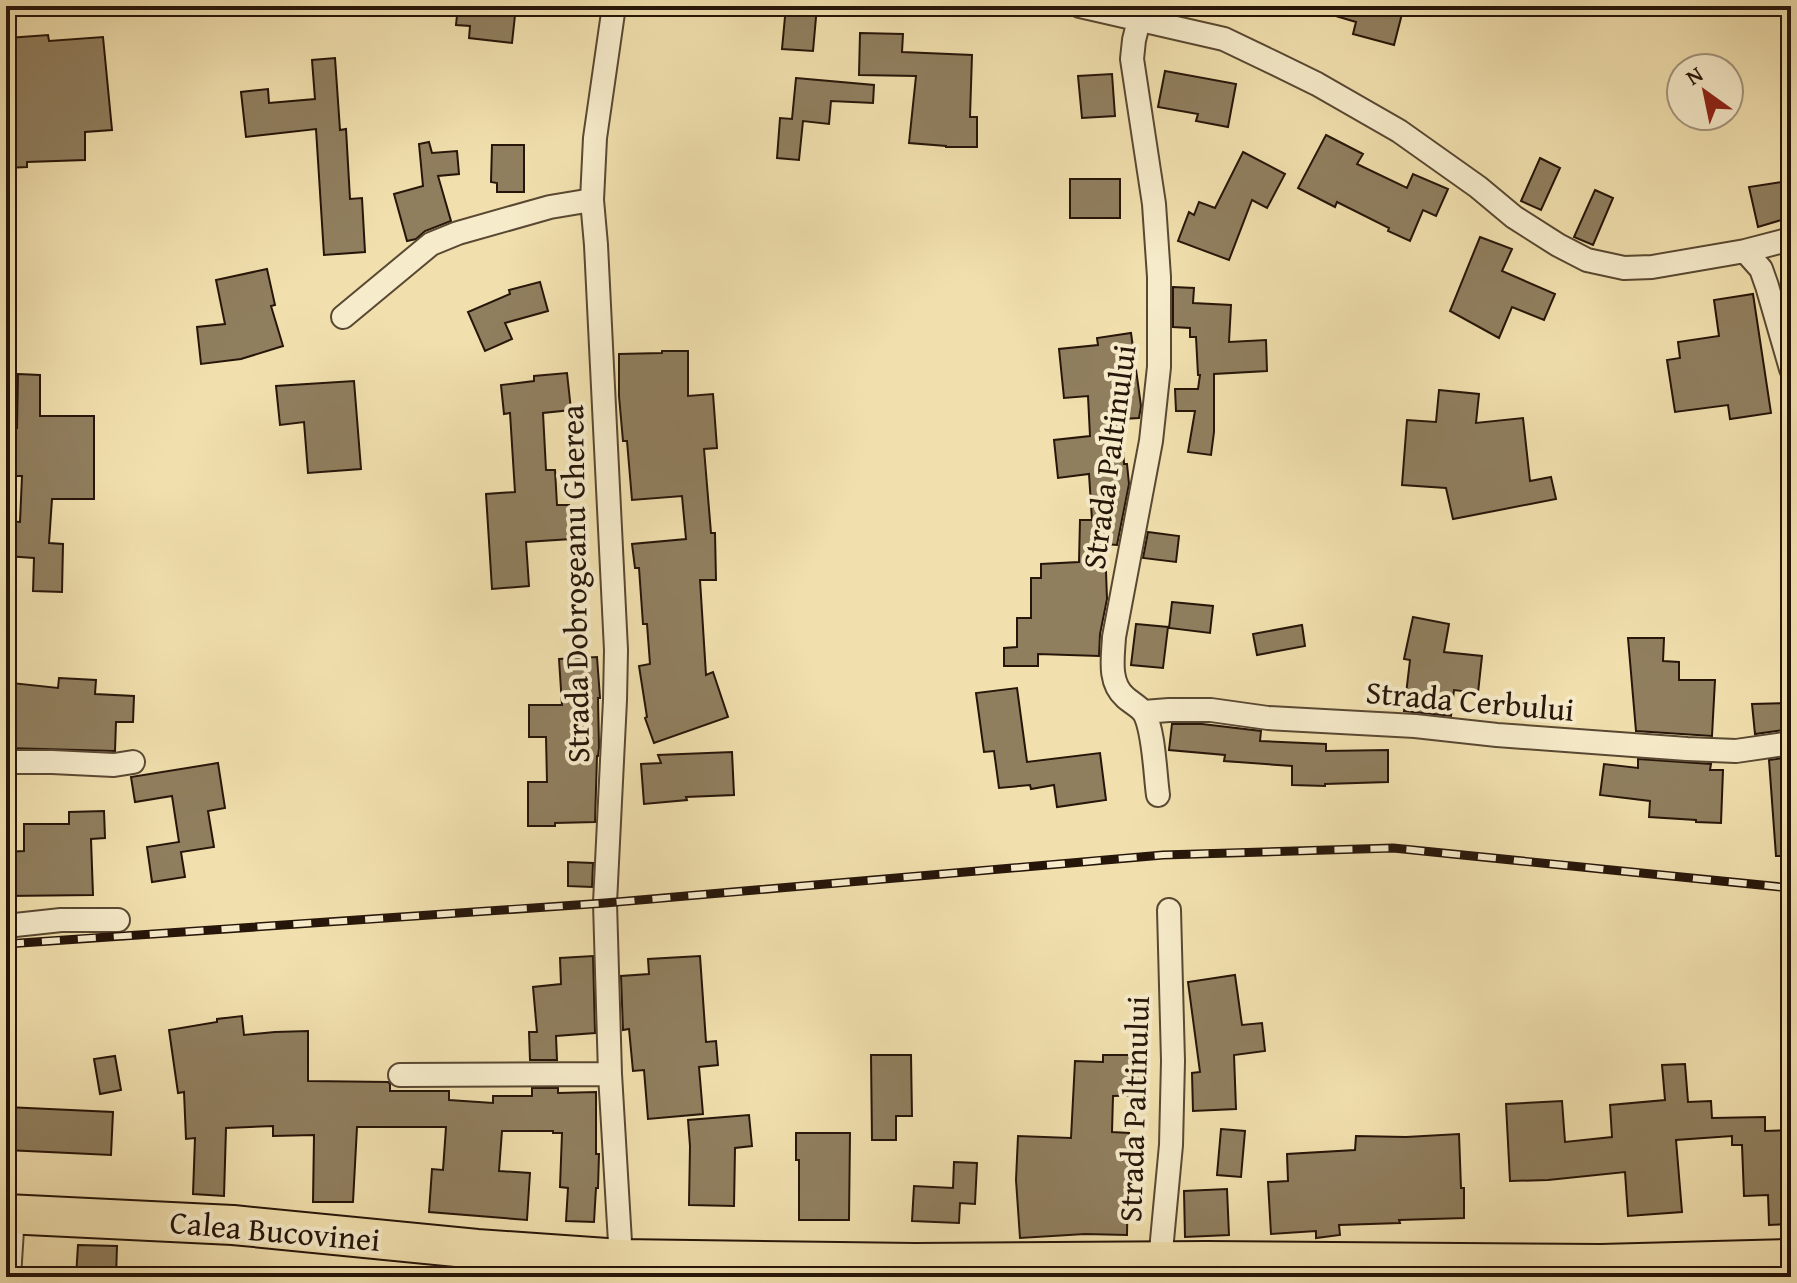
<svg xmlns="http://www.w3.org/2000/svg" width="1797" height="1283" font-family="'Gentium Book Plus',serif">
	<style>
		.building { fill: #907f5f; stroke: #261509; stroke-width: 2 }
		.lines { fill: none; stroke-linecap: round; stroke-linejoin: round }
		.street-casing { stroke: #594832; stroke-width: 26 }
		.highway-casing { stroke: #261509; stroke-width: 42 }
		.street { stroke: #f6ebca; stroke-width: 22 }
		.highway { stroke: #f1e0ae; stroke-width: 38 }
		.rail-casing { stroke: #261509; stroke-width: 9 }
		.rail { stroke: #f6ebca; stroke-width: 6; stroke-dasharray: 18; stroke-linecap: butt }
		.labels { text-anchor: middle; stroke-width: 8; stroke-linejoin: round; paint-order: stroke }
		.street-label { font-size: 32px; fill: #261509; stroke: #f6ebca }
	</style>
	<rect width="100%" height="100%" fill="#f1e0ae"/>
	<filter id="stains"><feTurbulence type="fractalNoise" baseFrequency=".0025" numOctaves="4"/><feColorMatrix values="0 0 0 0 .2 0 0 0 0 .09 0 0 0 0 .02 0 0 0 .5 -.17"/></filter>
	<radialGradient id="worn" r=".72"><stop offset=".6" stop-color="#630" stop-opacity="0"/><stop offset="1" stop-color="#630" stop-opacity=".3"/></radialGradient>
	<path class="building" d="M458 6H516L512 43 469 38 470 26 456 25Z
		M786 6H817L813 51 782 49Z
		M1320 6H1404L1394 45 1353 34 1356 22 1319 11Z
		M860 33 903 34 902 52 972 55 970 117H977V147H946V146L909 143 916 76 859 75Z
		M48 35 49 41 103 37 112 130 85 132V160L27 162V167L6 168V73H11L8 38Z
		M335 58 340 130 346 129 350 199 362 198 365 252 324 255 316 129 246 137 241 92 268 89 269 103 315 99 312 60Z
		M1165 71 1236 84 1228 127 1196 121 1198 114 1158 107Z
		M1112 74 1115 116 1082 118 1078 76Z
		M796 78 874 85 873 103 831 101 829 124 803 121 799 160 777 158 780 118 792 119Z
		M1326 135 1363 154 1357 164 1407 188 1413 174 1448 189 1436 216 1423 210 1410 241 1388 231 1389 228 1337 202 1335 207 1298 188Z
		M429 142 432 153 457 151 459 174 438 176 451 221 425 231 416 239 407 241 394 194 423 186 419 144Z
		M492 145H524V192H497V183L491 182Z
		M1243 152 1285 174 1267 208 1252 200 1229 260 1178 241 1189 212 1194 215 1199 202 1215 208Z
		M1540 158 1560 168 1541 210 1521 201Z
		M1070 179H1120V218H1070Z
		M1782 182 1791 217 1758 227 1749 187Z
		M1595 190 1613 198 1593 245 1574 237Z
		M1480 237 1512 249 1502 271 1555 294 1544 320 1512 307 1499 338 1450 311Z
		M267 269 275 305 271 306 283 346 241 359 201 364 197 327 225 324 216 280Z
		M540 282 548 311 505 323 512 339 485 351 468 312 510 294 509 290Z
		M1173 287 1194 288 1193 303 1231 305 1229 342 1266 340 1267 371 1214 374V432L1211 455 1188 452 1195 411H1176L1175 389H1198L1200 375H1198L1196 337H1190V328L1173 327Z
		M1753 294 1771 413 1730 419 1728 405 1675 412 1667 360 1680 358 1678 342 1719 336 1714 300Z
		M1131 333 1141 406 1139 418 1122 419 1124 464H1127L1129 484 1117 545 1105 544 1107 599 1100 634 1099 656 1038 654V666H1004V648L1017 647V618H1031V578H1041V564L1079 562 1080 520H1092L1089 474 1058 478 1054 440 1090 436 1088 396 1064 398 1059 349 1098 345 1097 338Z
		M662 351H688V396L713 394 717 448 704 449 711 533H715L716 580H700L706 675 713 672 728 717 654 743 645 718 647 717 639 666 650 664 647 624H643L639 568H635L632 544 686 539 682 496 632 500 627 441H623L619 396V354L662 353Z
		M567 373 571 410 543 413 546 470H555L557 505H569L571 539 526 542 529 586 492 589 486 494 515 492 510 413 504 414 501 385 534 381V376Z
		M18 374 40 375V416H94V499H52L49 543 63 544 62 592 33 591 34 558 6 556V521L20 522 22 476H6V428H17Z
		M354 381 361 469 308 473 304 422 280 425 276 386Z
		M1439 390 1479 394 1476 423 1523 418 1530 481 1551 477 1556 499 1453 519 1446 488 1402 485 1407 420 1436 422Z
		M1148 532 1179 536 1176 562 1143 558Z
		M1172 602 1213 606 1210 633 1169 628Z
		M1413 617 1449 624 1444 652 1482 656 1478 693 1454 690 1451 716 1404 711 1410 660 1404 659Z
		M1136 624 1168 627 1163 668 1131 665Z
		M1302 625 1305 646 1257 655 1253 634Z
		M1628 638H1664L1663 661 1679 662V680H1715L1712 736 1636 731Z
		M597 657 600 698H598L599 748 598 756H597L595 822 555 823V826H528V782H547L546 737H529V705H562L559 659Z
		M59 678 96 680 95 694 134 696 133 722H116L115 751 6 748V720H8L12 683 58 688Z
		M1017 688 1027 762 1100 753 1106 800 1057 807 1054 785 1031 789 1030 785 999 788 994 751 984 752 976 693Z
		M1791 703V729L1755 734 1752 704Z
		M1172 724H1202L1261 731 1260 741 1326 744V751L1388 750V782L1325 784V786L1292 785V766L1224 761 1225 755 1169 750Z
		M732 752 734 795 686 797 687 800 644 804 641 764 661 763 658 755Z
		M1791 757V856H1776L1769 760Z
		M1638 759 1711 764 1710 770H1723L1721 823 1696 822V820L1649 817 1650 801 1600 795 1604 764 1638 768Z
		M218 763 225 808 208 811 214 847 181 852 185 877 152 882 147 847 179 842 172 796 135 802 131 777Z
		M104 811 105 838 91 839 93 895 6 896V852L24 851V824H69V812Z
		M568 862 593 863 592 887 568 886Z
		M593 956 595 1033 556 1036 557 1060H530L529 1032H537L533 987 561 984 560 958Z
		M700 956 706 1042 716 1041 718 1065 699 1067 703 1114 648 1119 644 1070 633 1071 629 1029 623 1030 621 976 649 974 648 959Z
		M1235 975 1242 1025 1262 1023 1265 1051 1234 1055 1236 1109 1193 1111 1192 1073 1200 1072 1188 982Z
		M242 1016 244 1035 275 1032 308 1031V1081L388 1082 390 1084V1091H449V1100L493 1103V1096H532V1088H558V1093L596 1092V1154H599L598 1188H596L594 1222 566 1221 568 1188 560 1187 562 1133H553V1131H502L499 1171 530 1173 527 1220 429 1212 432 1169 443 1170 446 1127H357L353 1202H313L314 1135 273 1136V1126L226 1128 224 1196 193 1194 195 1138 186 1139 184 1092 178 1093 169 1030 217 1022V1019Z
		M871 1055H911L912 1116H896V1140H872Z
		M1103 1055H1145V1095L1113 1096 1112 1132 1129 1133 1127 1235 1085 1234 1020 1238 1016 1180 1018 1136 1071 1138 1075 1061 1103 1062Z
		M115 1056 121 1090 100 1094 94 1059Z
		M1685 1064 1688 1102 1711 1101 1712 1118 1765 1117V1131L1791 1130V1224L1769 1225 1768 1195 1744 1196 1742 1145H1732V1136L1676 1140 1682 1212 1628 1216 1625 1172 1548 1180 1510 1181 1506 1104 1562 1101 1565 1142 1612 1137 1610 1105 1665 1100 1662 1065Z
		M6 1107 113 1112 111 1155 6 1150Z
		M749 1115 752 1146 735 1148 734 1206 689 1205 690 1146 688 1120Z
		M1221 1129 1245 1131 1241 1177 1217 1175Z
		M796 1133H850L849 1220H799V1160H796Z
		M1459 1134 1461 1188H1464V1218L1399 1220 1400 1223 1339 1225 1340 1235 1316 1238V1231L1271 1234 1268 1182 1288 1181 1287 1154 1355 1150 1356 1136 1406 1137Z
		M954 1162 977 1163 975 1204 960 1203 959 1223 912 1221 914 1186 953 1188Z
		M1227 1189 1229 1235 1185 1237 1184 1191Z
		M78 1245 117 1246 116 1277H76Z"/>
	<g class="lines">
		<defs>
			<path id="street" d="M614 6 595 138 592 200 596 245 616 650 615 700 605 903 610 1074 621 1259
				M1080 6 1224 39 1272 62 1317 84 1399 131 1478 187 1514 217 1558 245 1587 260 1624 268 1652 267 1745 251 1791 239
				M1139 20 1134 40 1132 59 1154 204 1159 277V367L1151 441 1114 637C1113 657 1108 682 1125 697 1130 702 1140 707 1144 713 1154 730 1155 774 1158 795
				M1745 251 1761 269 1767 286 1791 369
				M343 317 431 244 458 233 550 207 592 200
				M1144 712 1169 710H1211L1268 718 1415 726 1497 735 1687 749 1736 751 1791 743
				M6 762H52L114 765 133 762
				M6 926 61 920H118
				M400 1075 610 1074
				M1159 1272 1171 1145 1173 1061 1169 910
				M9 1277 13 1214"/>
			<path id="highway" d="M6 1214 233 1225 477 1249 621 1259 915 1263 1207 1261 1601 1264 1791 1259"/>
		</defs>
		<use href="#street" class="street-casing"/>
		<use href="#highway" class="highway-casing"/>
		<use href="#street" class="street"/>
		<use href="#highway" class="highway"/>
		<defs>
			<path id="rail" d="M6 944 605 903 1163 855 1393 848 1791 888"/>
		</defs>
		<use href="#rail" class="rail-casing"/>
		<use href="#rail" class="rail"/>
	</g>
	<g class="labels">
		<g class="street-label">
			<text transform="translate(1109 457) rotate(-82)" y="11">Strada Paltinului</text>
			<text transform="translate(575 584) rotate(-91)" y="11">Strada Dobrogeanu Gherea</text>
			<text transform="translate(1470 701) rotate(5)" y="11">Strada Cerbului</text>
			<text transform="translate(1134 1109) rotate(-88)" y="11">Strada Paltinului</text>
			<text transform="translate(275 1231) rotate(5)" y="11">Calea Bucovinei</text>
		</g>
	</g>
	<rect width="1797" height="1283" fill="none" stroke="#f1e0ae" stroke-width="32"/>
	<rect x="8" y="8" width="1781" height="1267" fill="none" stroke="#261509" stroke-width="4"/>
	<rect x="16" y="16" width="1765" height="1251" fill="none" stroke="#261509" stroke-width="2"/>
	<g transform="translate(1705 92) rotate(327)"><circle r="38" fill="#f6ebca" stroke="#a3957d" stroke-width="2"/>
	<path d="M0-6L14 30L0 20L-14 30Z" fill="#8f2418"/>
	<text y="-12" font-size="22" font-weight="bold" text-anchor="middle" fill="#261509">N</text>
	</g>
	<rect width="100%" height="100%" filter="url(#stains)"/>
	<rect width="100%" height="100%" fill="url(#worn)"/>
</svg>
